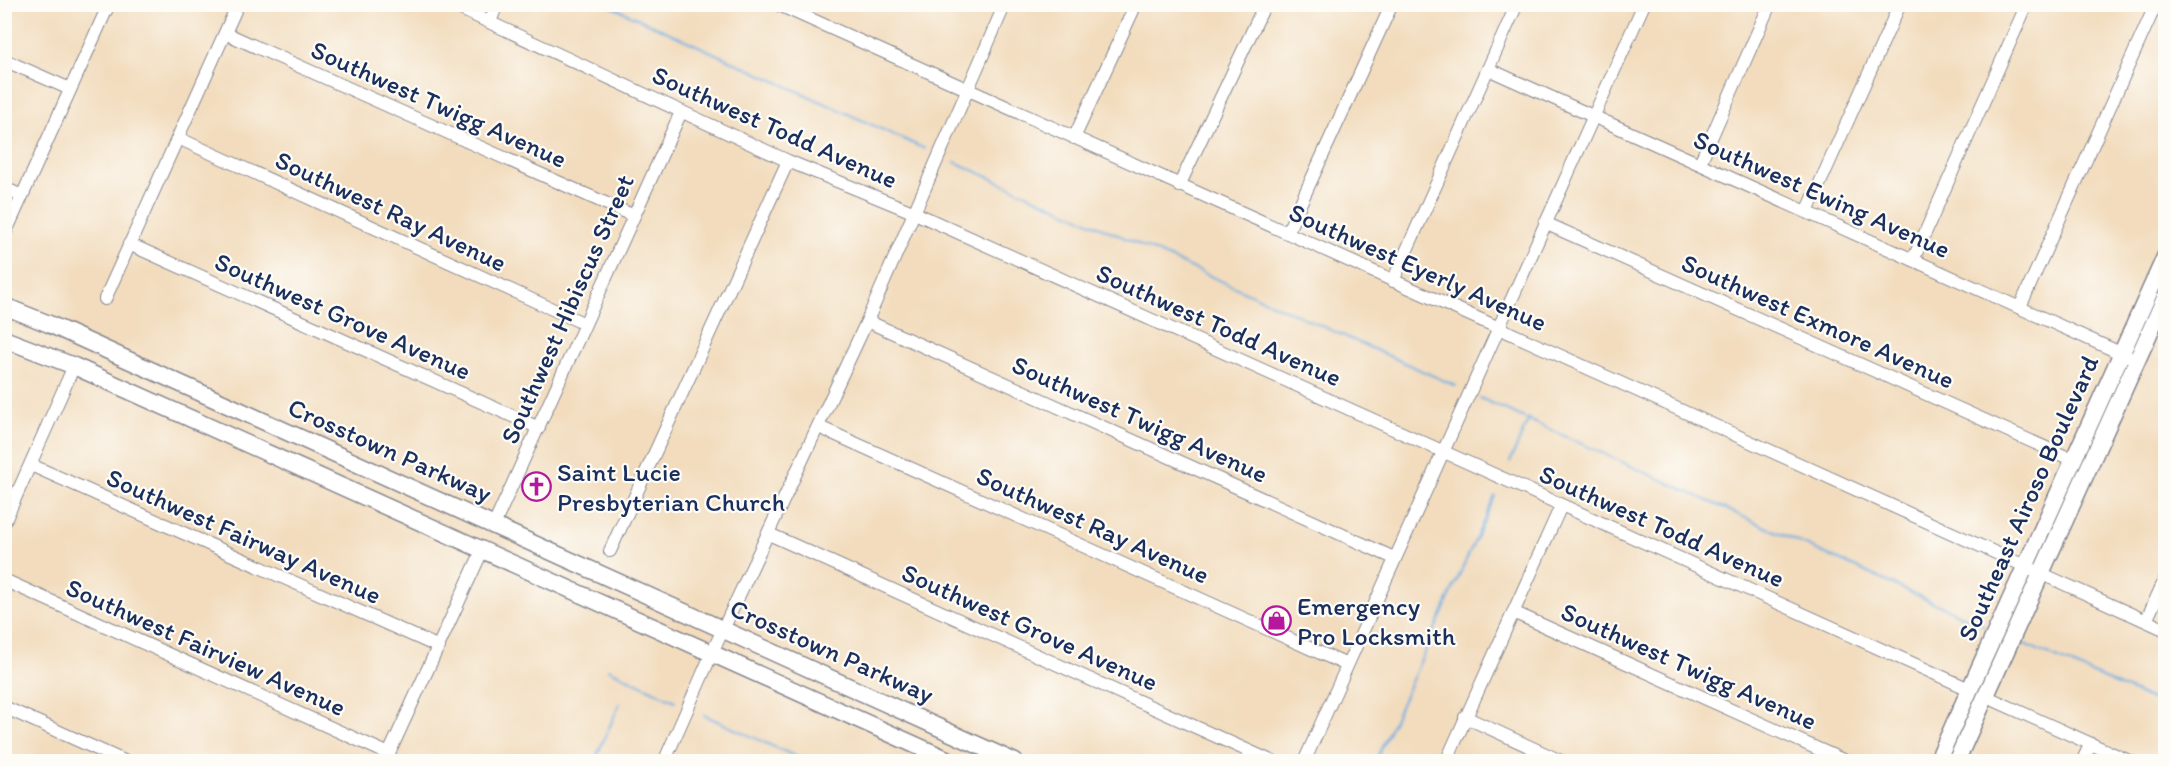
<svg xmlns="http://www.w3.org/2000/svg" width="2170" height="766" font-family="Itim,sans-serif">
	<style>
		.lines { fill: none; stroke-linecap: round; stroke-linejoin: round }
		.stream { stroke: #6eade1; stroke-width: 2 }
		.minor-casing { stroke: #86868e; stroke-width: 14 }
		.major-casing { stroke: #86868e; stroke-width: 19 }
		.minor { stroke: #fff; stroke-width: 12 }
		.major { stroke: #fff; stroke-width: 16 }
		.labels { text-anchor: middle; stroke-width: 4.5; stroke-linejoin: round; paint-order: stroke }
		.street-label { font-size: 26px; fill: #1b2f5e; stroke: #fdfcf7 }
		.poi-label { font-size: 26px; fill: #1b2f5e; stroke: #fdfcf7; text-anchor: start }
	</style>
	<rect width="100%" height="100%" fill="#fdfcf7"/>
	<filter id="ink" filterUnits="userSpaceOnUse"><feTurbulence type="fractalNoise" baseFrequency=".0167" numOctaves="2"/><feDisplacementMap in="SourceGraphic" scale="12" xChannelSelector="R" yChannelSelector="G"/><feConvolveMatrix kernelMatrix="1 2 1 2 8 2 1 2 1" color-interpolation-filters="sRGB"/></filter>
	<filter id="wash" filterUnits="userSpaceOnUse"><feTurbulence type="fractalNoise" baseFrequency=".008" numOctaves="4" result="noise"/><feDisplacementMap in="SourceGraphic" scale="24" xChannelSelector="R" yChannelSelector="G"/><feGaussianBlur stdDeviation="1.35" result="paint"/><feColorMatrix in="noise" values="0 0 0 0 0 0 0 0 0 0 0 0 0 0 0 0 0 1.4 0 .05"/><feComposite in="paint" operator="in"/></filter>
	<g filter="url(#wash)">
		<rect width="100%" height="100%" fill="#f2dcbd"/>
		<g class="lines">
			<path class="stream" d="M606 4 925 149
				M955 162 1456 386
				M1480 398 1985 626
				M1510 462 1529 418
				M2022 643 2166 706
				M608 669 675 701
				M704 715 808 762
				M594 762 620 703
				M1375 762 1495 496"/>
		</g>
	</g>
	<g filter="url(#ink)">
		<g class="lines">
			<defs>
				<path id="minor" d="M450 4 788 161 915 213 1969 689
					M777 4 1499 328 2166 630
					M490 22 497 4
					M225 33 634 216
					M4 60 70 89
					M1488 69 2127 356
					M178 138 585 324
					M1074 138 1136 4
					M1700 163 1770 4
					M1179 186 1265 4
					M4 188 22 196
					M1807 212 1900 4
					M1545 223 2073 460
					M1287 233 1392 4
					M4 236 109 4
					M129 244 539 428
					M1913 260 2027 4
					M1393 281 1517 4
					M105 299 238 4
					M2020 307 2156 4
					M867 321 1394 558
					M819 427 1347 665
					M31 465 439 647
					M4 523 74 366
					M494 525 681 112
					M769 534 1273 762
					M610 551 788 161
					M4 580 389 754
					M1513 612 1847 762
					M2146 621 2166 577
					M1985 696 2131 762
					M4 707 126 762
					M1465 717 1563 762
					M386 760 482 551
					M664 762 712 653 867 321 1005 4
					M1304 762 1644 4
					M1446 762 1561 506
					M2082 762 2090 745"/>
				<path id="major" d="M4 306 49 324 1015 762
					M4 339 74 366 953 762
					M1937 762 2166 255
					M1956 762 2166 296"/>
			</defs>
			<use href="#minor" class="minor-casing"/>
			<use href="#major" class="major-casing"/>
			<use href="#minor" class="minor"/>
			<use href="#major" class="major"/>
		</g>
	</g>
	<defs>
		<symbol id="church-ring" viewBox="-11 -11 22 22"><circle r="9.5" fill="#fdfcf7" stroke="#b5179e" stroke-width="1.5"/><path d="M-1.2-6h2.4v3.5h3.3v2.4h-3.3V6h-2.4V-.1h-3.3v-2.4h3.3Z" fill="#b5179e"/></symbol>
		<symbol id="shop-ring" viewBox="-11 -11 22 22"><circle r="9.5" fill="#fdfcf7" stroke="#b5179e" stroke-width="1.5"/><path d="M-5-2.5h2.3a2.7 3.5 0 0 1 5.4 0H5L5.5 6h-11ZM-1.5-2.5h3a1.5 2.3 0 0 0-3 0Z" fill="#b5179e"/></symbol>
	</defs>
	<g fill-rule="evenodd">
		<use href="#church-ring" x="520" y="470" width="33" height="33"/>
		<use href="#shop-ring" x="1260" y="604" width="33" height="33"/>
	</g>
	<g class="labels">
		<g class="street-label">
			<text transform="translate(439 104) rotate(24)" y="9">Southwest Twigg Avenue</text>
			<text transform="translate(775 127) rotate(24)" y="9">Southwest Todd Avenue</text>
			<text transform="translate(1822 194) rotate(24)" y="9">Southwest Ewing Avenue</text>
			<text transform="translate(391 211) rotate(25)" y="9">Southwest Ray Avenue</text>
			<text transform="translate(1418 267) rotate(24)" y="9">Southwest Eyerly Avenue</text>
			<text transform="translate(567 309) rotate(-66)" y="9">Southwest Hibiscus Street</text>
			<text transform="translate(343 316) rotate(24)" y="9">Southwest Grove Avenue</text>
			<text transform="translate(1818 321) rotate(24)" y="9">Southwest Exmore Avenue</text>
			<text transform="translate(1219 325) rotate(24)" y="9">Southwest Todd Avenue</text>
			<text transform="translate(1140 419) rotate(24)" y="9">Southwest Twigg Avenue</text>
			<text transform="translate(390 450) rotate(24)" y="9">Crosstown Parkway</text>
			<text transform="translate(2028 498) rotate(-66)" y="9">Southeast Airoso Boulevard</text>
			<text transform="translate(1093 525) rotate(24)" y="9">Southwest Ray Avenue</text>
			<text transform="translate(1662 526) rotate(24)" y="9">Southwest Todd Avenue</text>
			<text transform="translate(244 536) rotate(24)" y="9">Southwest Fairway Avenue</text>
			<text transform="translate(1030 627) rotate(24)" y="9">Southwest Grove Avenue</text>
			<text transform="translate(206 647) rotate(24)" y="9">Southwest Fairview Avenue</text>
			<text transform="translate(832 651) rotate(24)" y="9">Crosstown Parkway</text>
			<text transform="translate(1689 666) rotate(24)" y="9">Southwest Twigg Avenue</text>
		</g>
		<g class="poi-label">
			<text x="557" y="481">Saint Lucie<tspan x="557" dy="30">Presbyterian Church</tspan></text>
			<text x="1297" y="615">Emergency<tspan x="1297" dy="30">Pro Locksmith</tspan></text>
		</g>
	</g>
	<rect width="2170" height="766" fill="none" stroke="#fdfcf7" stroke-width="24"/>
</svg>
